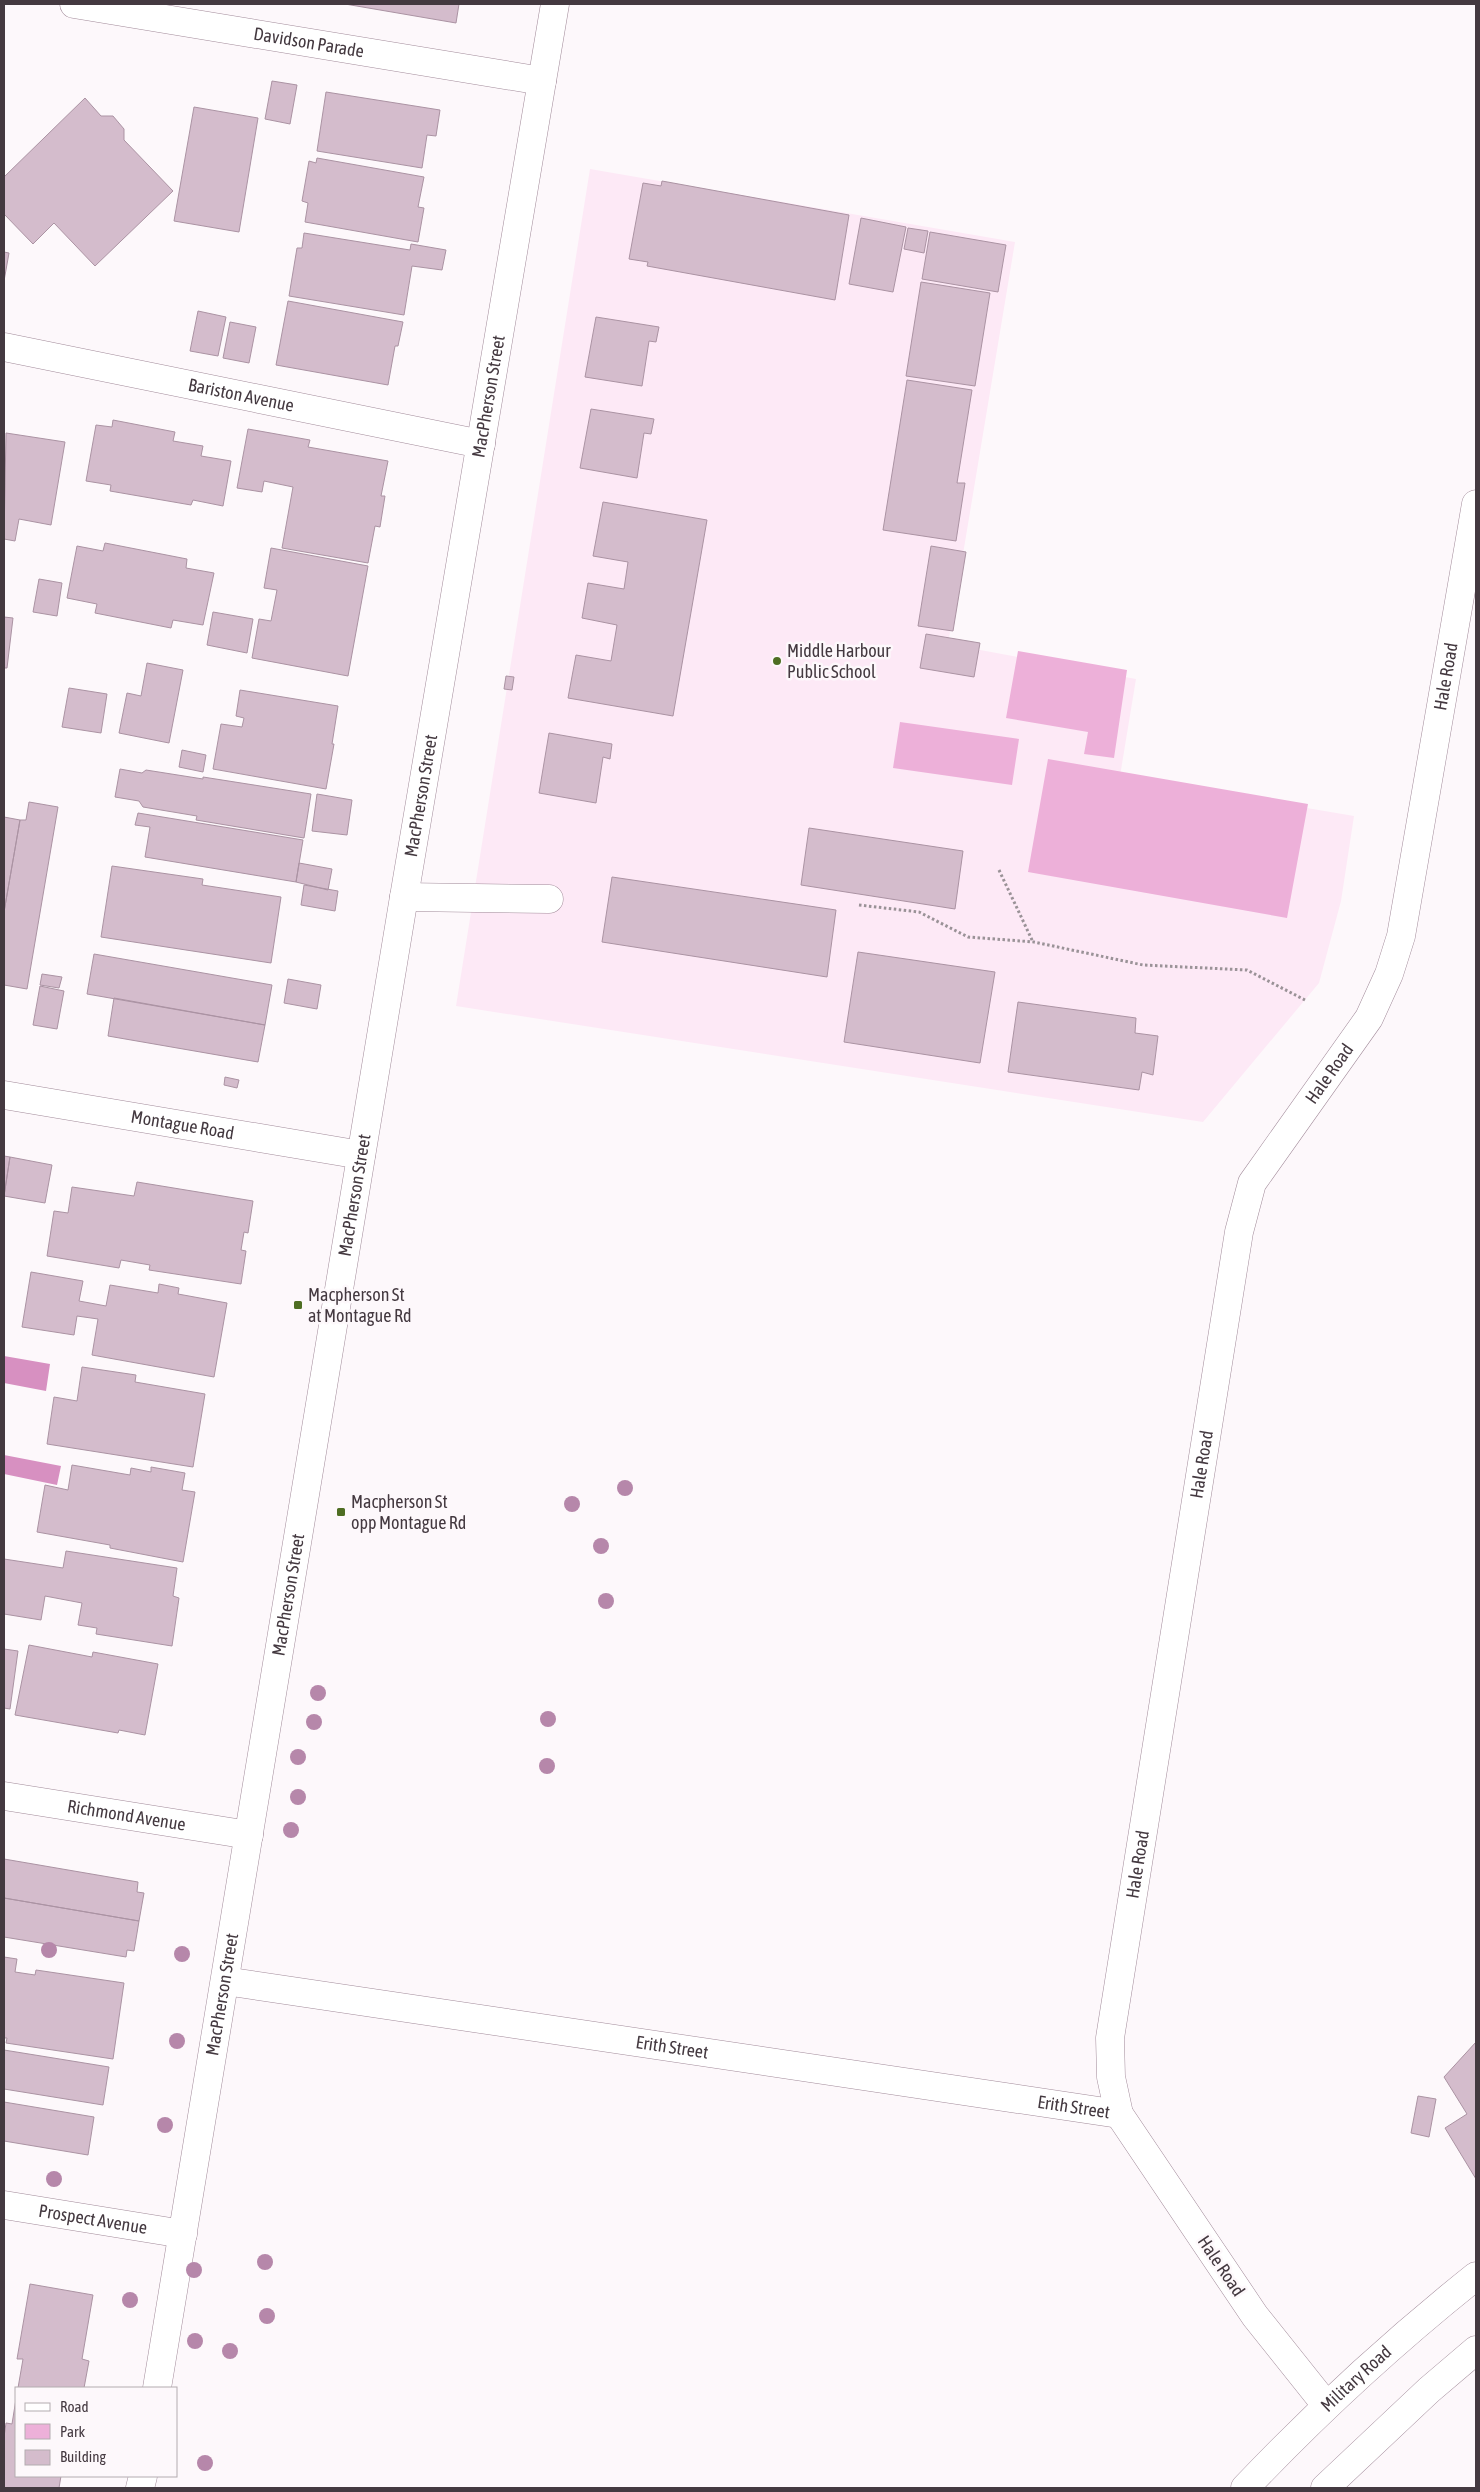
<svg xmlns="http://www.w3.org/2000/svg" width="1480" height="2492" font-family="'Asap Condensed',sans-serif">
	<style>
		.built { fill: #fde9f6 }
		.green { fill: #edb0d9 }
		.water { fill: #d790c1 }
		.building { fill: #d4bccc; stroke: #ab93a3 }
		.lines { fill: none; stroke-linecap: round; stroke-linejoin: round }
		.minor-casing { stroke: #a28b9a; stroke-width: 29 }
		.major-casing { stroke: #a28b9a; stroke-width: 29 }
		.highway-casing { stroke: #a28b9a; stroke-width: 29 }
		.path { stroke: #9a9297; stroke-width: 3; stroke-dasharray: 2.5 2.5; stroke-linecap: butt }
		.minor { stroke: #fff; stroke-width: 28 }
		.major { stroke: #fff; stroke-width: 28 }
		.highway { stroke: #fff; stroke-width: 28 }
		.tree { fill: #b687aa }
		.poi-dot { fill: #4e6d22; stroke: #fdf8fb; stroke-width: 2 }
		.labels { text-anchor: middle; stroke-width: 5; stroke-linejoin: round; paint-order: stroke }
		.street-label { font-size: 18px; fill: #443940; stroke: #fdf8fb }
		.poi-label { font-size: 18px; fill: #443940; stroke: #fdf8fb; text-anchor: start }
	</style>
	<rect width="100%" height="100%" fill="#fdf8fb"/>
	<path class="built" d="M590 169 1015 242 948 644 1136 679 1120 776 1354 816 1341 901 1319 983 1203 1122 456 1006Z"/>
	<path class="green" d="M1018 651 1127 670 1114 758 1084 754 1088 732 1006 718Z
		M900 722 1019 739 1012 785 893 768Z
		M1048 759 1308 804 1287 918 1028 872Z"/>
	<path class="water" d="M4 1356 50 1364 46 1391 4 1383Z
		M4 1455 61 1466 57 1485 4 1474Z"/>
	<path class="building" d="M345 4H459L456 23Z
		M272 81 297 85 290 124 265 119Z
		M326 92 440 110 436 136 427 135 422 168 317 151Z
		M85 98 101 116H113L124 129V140L173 191 95 266 54 223 33 244 4 214V177Z
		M194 107 258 118 239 232 174 221Z
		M317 158 424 177 418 207 424 208 418 242 305 222 308 203 302 201 309 161 316 163Z
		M662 181 849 215 835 300 647 266 648 262 629 259 643 183 661 186Z
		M861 218 906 227 893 292 849 284Z
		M908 228 928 231 924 253 904 249Z
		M930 232 1006 245 998 292 922 279Z
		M304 233 410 250 411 244 446 250 442 270 412 266 404 315 289 296 297 248H302Z
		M4 252 9 253 4 281Z
		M921 282 990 293 975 386 906 376Z
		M288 301 403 322 398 346H395L388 385 276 365Z
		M198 311 226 317 218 356 190 351Z
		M596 317 659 327 656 342 649 341 642 386 585 377Z
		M230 322 256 327 249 363 223 358Z
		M907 380 972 390 957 483H965L956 541 883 530Z
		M591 409 654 419 651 434 644 433 637 478 580 468Z
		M113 420 175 432 173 441 203 446 201 456 231 461 223 506 193 500 191 505 110 491 111 485 86 481 96 425 112 427Z
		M248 429 310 440 308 447 388 461 381 496H385L380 527 375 526 368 563 282 548 293 487 264 481 262 492 237 488Z
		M6 433 65 442 51 525 19 519 15 541 4 539Z
		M603 502 707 520 673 716 568 698 576 655 611 661 617 625 582 618 588 583 624 589 628 562 593 556Z
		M105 543 187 559 186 568 214 573 203 625 173 620 171 628 95 613 97 604 67 598 77 546 103 551Z
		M931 546 966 552 953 631 918 626Z
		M271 548 368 566 348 676 252 658 259 619 271 621 277 590 264 588Z
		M39 579 62 583 57 616 33 612Z
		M213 612 253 619 247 653 207 645Z
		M4 617 13 618 7 668H4Z
		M926 634 980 643 974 677 920 668Z
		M147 663 183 670 169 743 119 733 127 693 141 696Z
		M506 676 514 677 512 690 504 689Z
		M69 688 107 694 101 733 62 727Z
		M240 690 338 706 332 744H334L326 789 213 769 221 724 242 727 244 718 236 716Z
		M549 733 612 744 610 759 603 757 596 803 539 793Z
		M182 750 206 755 203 772 179 767Z
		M120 769 142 773 146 770 203 779V777L311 794 304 838 196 820 197 816 143 807 139 801 115 797Z
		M317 794 352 800 347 835 312 831Z
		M29 802 58 807 27 989 4 985V912L20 820H26Z
		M138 813 303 840 296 882 145 857 150 827 135 825Z
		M4 817 20 820 4 912Z
		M809 828 963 851 955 909 801 885Z
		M299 863 332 869 328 890 296 882Z
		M112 866 203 879 202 885 281 897 271 963 101 937Z
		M612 877 836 910 827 977 602 942Z
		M304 885 338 891 335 911 301 905Z
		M858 952 995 972 980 1063 844 1042Z
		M94 954 272 985 265 1025 87 994Z
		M42 974 62 977 59 988 40 985Z
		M288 979 321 985 317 1009 284 1003Z
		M40 986 64 991 57 1029 33 1025Z
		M114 998 265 1025 258 1062 108 1036Z
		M1018 1002 1136 1018 1135 1033 1158 1036 1153 1075 1142 1072 1139 1090 1008 1072Z
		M225 1077 239 1080 237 1088 224 1085Z
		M4 1156 10 1157 4 1196Z
		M10 1157 52 1165 45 1203 4 1196Z
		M137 1182 253 1201 248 1233 244 1232 241 1250 246 1251 241 1284 149 1270 150 1265 121 1260 119 1268 47 1256 54 1211 68 1213 72 1187 134 1196Z
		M31 1272 83 1281 79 1301 106 1306 110 1285 158 1293 159 1284 179 1288 178 1294 227 1303 214 1377 92 1355 98 1319 77 1316 74 1335 22 1327Z
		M82 1367 136 1375 135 1382 205 1394 193 1467 47 1444 54 1397 77 1401Z
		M72 1465 130 1475 131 1468 151 1472V1467L185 1473 182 1490 195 1492 183 1562 110 1548V1545L37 1532 45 1485 68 1490Z
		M66 1551 177 1568 173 1596 179 1598 172 1646 96 1634 97 1628 78 1625 82 1603 45 1596 41 1620 4 1614V1559L63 1568Z
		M29 1645 92 1657 93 1652 158 1664 145 1735 119 1730 118 1733 15 1715Z
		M4 1649 18 1651 10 1709 4 1708Z
		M4 1859 138 1882 137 1892 144 1893 139 1921 4 1898Z
		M4 1898 139 1921 134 1951 127 1950 126 1957 4 1937Z
		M4 1957 17 1959 15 1972 35 1975 36 1970 124 1983 113 2059 6 2043 7 2038H4Z
		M1476 2042V2179L1445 2128 1467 2114 1444 2077Z
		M4 2050 109 2067 103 2105 4 2089Z
		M1418 2096 1436 2099 1429 2137 1411 2133Z
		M4 2102 94 2117 88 2155 4 2141Z
		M30 2284 93 2295 82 2359 89 2361 84 2388H18L23 2359H17Z
		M16 2399V2476H61L59 2488H4V2437L6 2423 12 2424Z"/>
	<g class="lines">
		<defs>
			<g id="minor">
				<path id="s1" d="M74 4 542 81"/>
				<path id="s2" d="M4 347 481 444"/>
				<path d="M404 897 549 899"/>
				<path id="s3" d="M4 1095 361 1155"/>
				<path id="s4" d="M4 1796 249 1835"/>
				<path id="s5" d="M225 1981 1119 2114"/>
				<path id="s6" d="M4 2205 183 2234"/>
				<path id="s7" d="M1326 2405 1255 2316 1119 2114 1111 2077 1110 2038 1239 1232 1252 1183 1369 1018 1389 974 1401 936 1476 504"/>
			</g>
			<g id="major">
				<path id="s8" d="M157 2388 404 897 555 4"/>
				<path d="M140 2488 143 2476"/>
			</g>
			<g id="highway">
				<path id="s9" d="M1245 2488C1319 2410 1392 2343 1476 2276"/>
				<path d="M1325 2488 1429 2390 1476 2350"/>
			</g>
		</defs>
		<use href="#minor" class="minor-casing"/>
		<use href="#major" class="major-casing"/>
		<use href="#highway" class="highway-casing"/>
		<path class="path" d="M999 870 1033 942
			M859 905 919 912 968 937 1034 942 1143 965 1247 970 1305 1000"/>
		<use href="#minor" class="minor"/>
		<use href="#major" class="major"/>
		<use href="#highway" class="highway"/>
	</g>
	<g class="tree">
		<circle cx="625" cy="1488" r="8"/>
		<circle cx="572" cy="1504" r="8"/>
		<circle cx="601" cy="1546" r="8"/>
		<circle cx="606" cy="1601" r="8"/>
		<circle cx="318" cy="1693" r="8"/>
		<circle cx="548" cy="1719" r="8"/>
		<circle cx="314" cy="1722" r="8"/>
		<circle cx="298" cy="1757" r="8"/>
		<circle cx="547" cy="1766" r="8"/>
		<circle cx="298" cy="1797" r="8"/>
		<circle cx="291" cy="1830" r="8"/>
		<circle cx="49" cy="1950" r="8"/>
		<circle cx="182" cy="1954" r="8"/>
		<circle cx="177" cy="2041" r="8"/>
		<circle cx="165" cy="2125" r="8"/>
		<circle cx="54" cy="2179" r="8"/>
		<circle cx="265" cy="2262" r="8"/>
		<circle cx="194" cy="2270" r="8"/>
		<circle cx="130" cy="2300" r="8"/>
		<circle cx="267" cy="2316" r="8"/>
		<circle cx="195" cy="2341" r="8"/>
		<circle cx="230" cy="2351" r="8"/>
		<circle cx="205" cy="2463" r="8"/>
	</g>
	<g class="poi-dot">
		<circle cx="777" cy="661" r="5"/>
		<rect x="293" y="1300" width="10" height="10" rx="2.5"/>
		<rect x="336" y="1507" width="10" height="10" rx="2.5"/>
	</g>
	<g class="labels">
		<g class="street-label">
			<text dy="6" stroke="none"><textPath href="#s1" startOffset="238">Davidson Parade</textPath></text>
			<text dy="6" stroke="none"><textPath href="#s2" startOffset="242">Bariston Avenue</textPath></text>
			<text dy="6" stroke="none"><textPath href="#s8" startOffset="2019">MacPherson Street</textPath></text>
			<text dy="6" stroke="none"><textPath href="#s7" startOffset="1855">Hale Road</textPath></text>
			<text dy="6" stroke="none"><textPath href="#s8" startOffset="1614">MacPherson Street</textPath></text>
			<text dy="6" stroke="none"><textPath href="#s7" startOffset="1435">Hale Road</textPath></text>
			<text dy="6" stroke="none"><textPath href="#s3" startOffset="181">Montague Road</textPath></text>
			<text dy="6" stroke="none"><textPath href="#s8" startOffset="1209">MacPherson Street</textPath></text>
			<text dy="6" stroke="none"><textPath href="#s7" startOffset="1015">Hale Road</textPath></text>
			<text dy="6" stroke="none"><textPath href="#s8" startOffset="804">MacPherson Street</textPath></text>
			<text dy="6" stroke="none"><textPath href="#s4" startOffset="124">Richmond Avenue</textPath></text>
			<text dy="6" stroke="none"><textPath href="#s7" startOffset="610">Hale Road</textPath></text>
			<text dy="6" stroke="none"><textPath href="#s8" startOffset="399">MacPherson Street</textPath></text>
			<text dy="6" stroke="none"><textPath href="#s5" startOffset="452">Erith Street</textPath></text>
			<text dy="6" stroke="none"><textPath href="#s5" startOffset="858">Erith Street</textPath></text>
			<text dy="6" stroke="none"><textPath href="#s6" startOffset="90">Prospect Avenue</textPath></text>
			<text transform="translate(1221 2266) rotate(56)" y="6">Hale Road</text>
			<text dy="6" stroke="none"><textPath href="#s9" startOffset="156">Military Road</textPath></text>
		</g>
		<g class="poi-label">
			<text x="787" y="657">Middle Harbour<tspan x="787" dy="21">Public School</tspan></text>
			<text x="308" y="1301">Macpherson St<tspan x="308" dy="21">at Montague Rd</tspan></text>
			<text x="351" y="1508">Macpherson St<tspan x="351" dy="21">opp Montague Rd</tspan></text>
		</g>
	</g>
	<rect width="1480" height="2492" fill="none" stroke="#443940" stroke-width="10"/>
	<rect x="15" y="2387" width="162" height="90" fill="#fdf8fb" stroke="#b3acb0"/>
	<rect x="25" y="2403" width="25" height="8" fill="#ffffff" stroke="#b3acb0"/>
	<text x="60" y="2412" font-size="15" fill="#443940">Road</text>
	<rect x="25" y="2424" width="25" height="15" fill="#edb0d9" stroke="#b3acb0"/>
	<text x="60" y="2437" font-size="15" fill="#443940">Park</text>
	<rect x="25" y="2450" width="25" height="15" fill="#d4bccc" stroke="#b3acb0"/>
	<text x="60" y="2462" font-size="15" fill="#443940">Building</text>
</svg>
